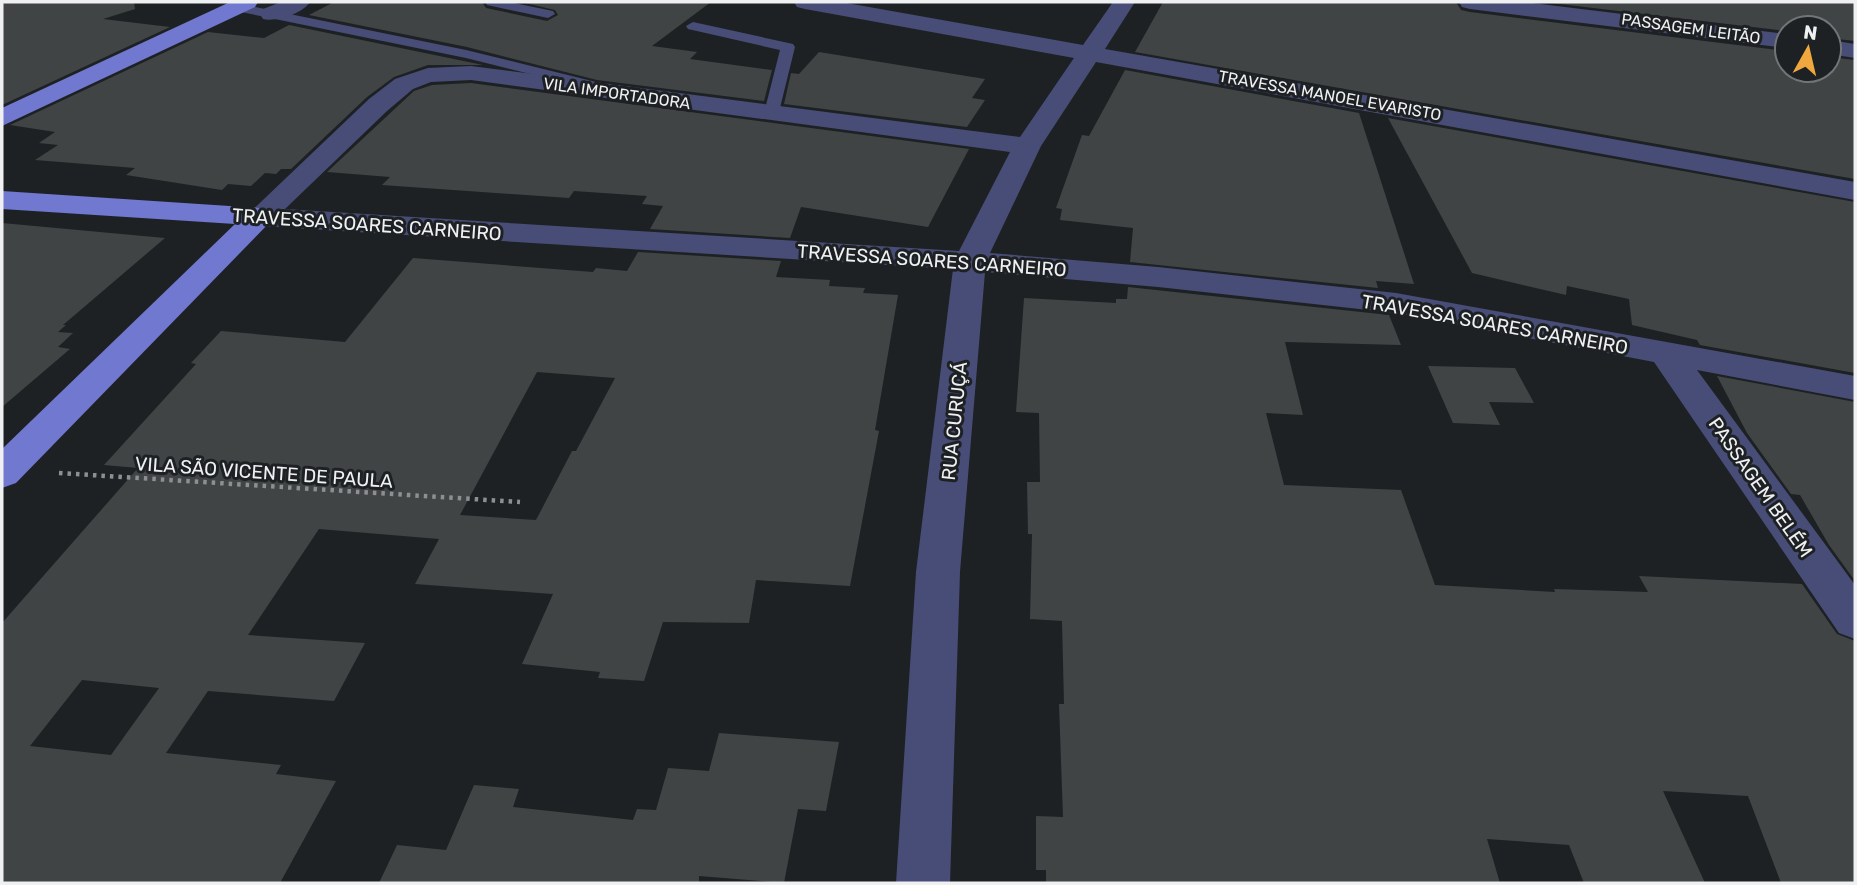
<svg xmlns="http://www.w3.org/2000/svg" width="1857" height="885" font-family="Rubik,sans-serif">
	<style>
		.building { fill: #404445; fill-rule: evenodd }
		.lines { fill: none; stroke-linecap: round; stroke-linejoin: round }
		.path { stroke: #8d8f91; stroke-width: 4.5; stroke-dasharray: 3.5 5; stroke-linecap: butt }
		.service { fill: #484d77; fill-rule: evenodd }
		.minor { fill: #484d77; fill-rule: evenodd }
		.primary { fill: #7178cf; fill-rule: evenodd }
		.labels { text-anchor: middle; stroke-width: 6; stroke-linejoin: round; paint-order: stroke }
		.far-street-label { font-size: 16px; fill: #eff0f2; stroke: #1e2123 }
		.street-label { font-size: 19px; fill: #eff0f2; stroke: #1e2123 }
	</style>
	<rect width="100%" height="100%" fill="#1e2123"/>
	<path class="building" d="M2 2H134L135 9 103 19 170 27 2 105Z
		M334 2H482L486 8 547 21 558 15 555 10 521 2H711L652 46 697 52 690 59 772 70 764 101 597 80 467 47 309 15Z
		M1163 2H1456L1461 10 1470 12 1787 51V70H1829V57L1855 60V179L1135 52Z
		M1543 2H1855V41L1829 38V28H1787V31Z
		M289 25 483 65H428L394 77 367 97 291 169H281L276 174 265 173 251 186 228 184 222 190 126 175 135 168 35 160 58 145 39 143 55 132 10 125 208 32 264 38Z
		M819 52 985 79 972 98 985 100 967 127 784 104 791 73 799 74Z
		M1125 70 1359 113 1414 284 1376 281 1378 288 1130 262 1133 228 1060 220 1062 209 1056 208 1082 135 1089 136Z
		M471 83 969 149 928 227 801 207 790 238 650 229 663 206 642 204 647 196 574 191 569 198 382 185 390 177 327 172 414 91 432 85Z
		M1388 118 1855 202V373L1700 345 1697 340 1632 325 1629 299 1567 286 1566 295 1472 273Z
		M2 223 165 238 63 325H66L58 332 73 333 58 347 70 349 2 407Z
		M638 252 781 261 776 277 830 280 829 286 865 288 863 293 898 295 875 430 879 431 850 586 756 580 749 623 663 622 644 681 598 678 600 672 522 664 553 594 415 584 439 539 319 529 248 635 365 643 334 701 208 691 166 753 281 765 276 774 336 781 280 883H2V623L138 468 104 465 196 364 191 363 221 331 345 342 413 258 593 272 596 268 627 271ZM537 372 615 378 576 451H572L536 520 460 515ZM82 680 159 688 111 755 30 746Z
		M1128 287 1389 315 1401 345 1285 342 1303 415 1266 413 1284 485 1401 490 1435 585 1555 592 1554 589 1648 592 1639 576 1802 584 1837 634 1855 641V883H1781L1748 796 1663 791 1705 883H1584L1569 845 1487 839 1500 883H1046V870H1036V816L1063 817 1059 704H1064L1062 621 1030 619 1032 534H1028L1027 482H1040L1039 413 1016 412 1024 298 1116 303V299H1127Z
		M1428 366 1515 368 1534 403 1489 402 1500 425 1453 423Z
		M1717 376 1855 402V581L1829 545 1800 495 1791 494 1747 433Z
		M719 733 839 742 826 811 798 809 784 883 699 876V883H379L397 845 446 850 474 785 519 789 513 807 633 820 637 809 656 810 668 768 709 771Z"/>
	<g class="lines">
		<path class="path" d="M59 473 520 502"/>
		<path class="service" d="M485 2H509L553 11 555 14 548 18 487 5Z
			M236 3 466 50 596 82 598 85 591 89 466 58 231 10 229 7Z
			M693 22 793 44 795 47 778 116H766L764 113 780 50 688 29 686 26Z"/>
		<path class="minor" d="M281 2H310C302 14 276 22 263 19L260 14 263 9Z
			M794 2H841L1083 45 1113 2H1135L1105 49 1855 182V200L1096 62 1041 146 990 253 1158 267 1396 293 1855 376V400L1697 370 1855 585V639L1839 633 1654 362 1396 313 1158 287 985 272 960 572 950 883H896L916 572 953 269 260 226 249 223 245 217 369 99 395 79 428 68 471 66 1020 137 1074 58 805 9 797 7ZM471 80 1010 152 959 251 285 209 387 111 413 89 431 82Z
			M1459 2H1523L1787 34V48L1470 9 1462 7Z
			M1829 40 1855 44V58L1829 54Z"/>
		<path class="primary" d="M230 2H258L255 7 2 126V108Z
			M2 191 260 208 271 211 275 217 16 483 2 488V449L235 224 2 209Z"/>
	</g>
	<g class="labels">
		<g class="far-street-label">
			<text transform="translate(1691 28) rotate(8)" y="6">PASSAGEM LEITÃO</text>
			<text transform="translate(617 93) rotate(8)" y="6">VILA IMPORTADORA</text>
			<text transform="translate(1330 95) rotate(10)" y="6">TRAVESSA MANOEL EVARISTO</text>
		</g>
		<g class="street-label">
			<text transform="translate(367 224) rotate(4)" y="7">TRAVESSA SOARES CARNEIRO</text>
			<text transform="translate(932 260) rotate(4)" y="7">TRAVESSA SOARES CARNEIRO</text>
			<text transform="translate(1495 324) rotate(10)" y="7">TRAVESSA SOARES CARNEIRO</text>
			<text transform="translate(954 421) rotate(-84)" y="7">RUA CURUÇÁ</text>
			<text transform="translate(264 472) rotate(4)" y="7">VILA SÃO VICENTE DE PAULA</text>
			<text transform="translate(1761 487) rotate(55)" y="7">PASSAGEM BELÉM</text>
		</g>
	</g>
	<rect width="1857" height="885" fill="none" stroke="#eff0f2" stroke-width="7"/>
	<g transform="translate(1808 49) rotate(8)"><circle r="33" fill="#1e2123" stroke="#727476" stroke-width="2"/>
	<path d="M0-5L12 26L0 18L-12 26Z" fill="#efa73e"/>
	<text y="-10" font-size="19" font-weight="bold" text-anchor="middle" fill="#eff0f2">N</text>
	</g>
</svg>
